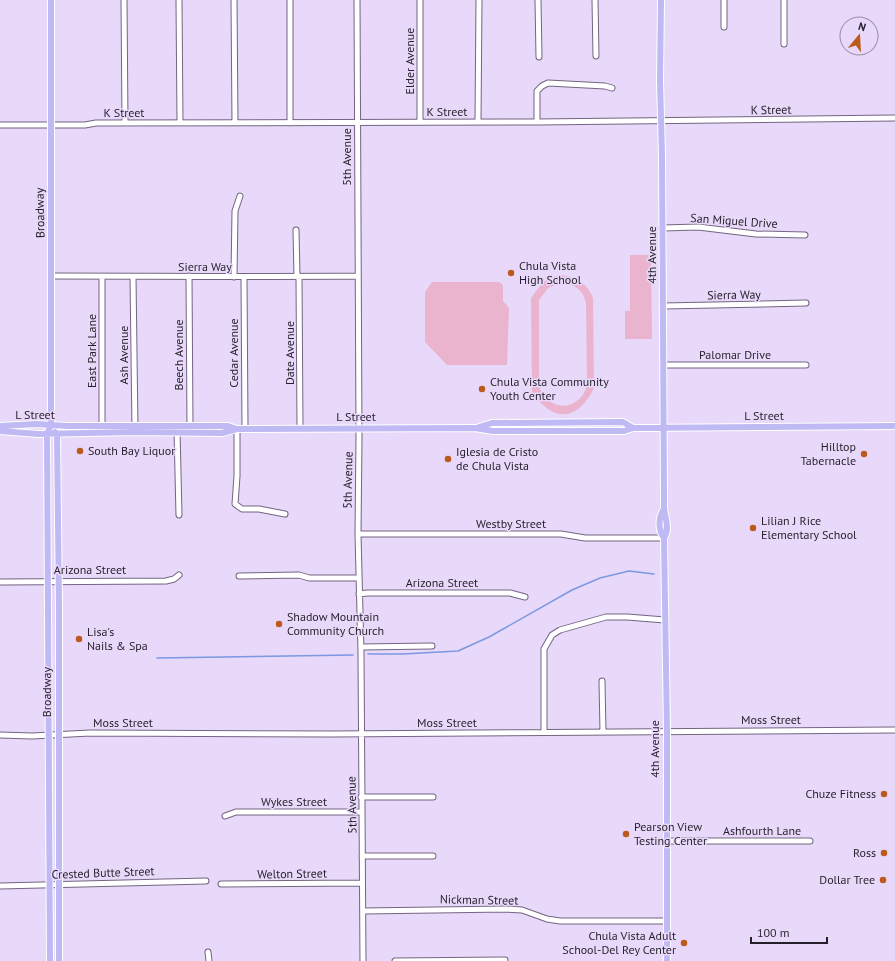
<svg xmlns="http://www.w3.org/2000/svg" width="895" height="961" font-family="'PT Sans',sans-serif">
	<style>
		.green { fill: #eab4cf; fill-rule: evenodd }
		.lines { fill: none; stroke-linecap: round; stroke-linejoin: round }
		.stream { stroke: #7b98e1; stroke-width: 1.5 }
		.minor-casing { stroke: #746582; stroke-width: 7 }
		.major-casing { stroke: #fff; stroke-width: 8 }
		.minor { stroke: #fff; stroke-width: 5 }
		.major { stroke: #bfb9f4; stroke-width: 6 }
		.poi-dot { fill: #bc5a1e; stroke: #e8d8f9; stroke-width: 1.5 }
		.labels { text-anchor: middle; stroke-width: 3; stroke-linejoin: round; paint-order: stroke }
		.street-label { font-size: 12px; fill: #241f2a; stroke: #e8d8f9 }
		.poi-label { font-size: 12px; fill: #241f2a; stroke: #e8d8f9; text-anchor: start }
	</style>
	<rect width="100%" height="100%" fill="#e8d8f9"/>
	<path class="green" d="M630 255H651L652 339H625V311H630Z
		M560 275C576 276 587 283 593 298L594 388C583 411 564 425 542 404 538 400 534 397 532 392L531 298 543 282 553 277ZM560 283C573 283 584 290 586 303L587 386C585 391 583 396 578 400 564 413 542 402 539 385V300L548 288Z
		M432 282H499L503 285V301L509 308 507 365H447L425 342V292Z"/>
	<g class="lines">
		<path class="stream" d="M368 654H403L458 651 489 637 572 590 600 578 629 571 654 574
			M157 658 353 655"/>
		<defs>
			<path id="minor" d="M124 0 125 123
				M179 0 180 123
				M234 0 235 123
				M290 0V123
				M357 0 359 438 358 534 361 653 363 961
				M538 0 539 57
				M595 0 596 56
				M724 0V27
				M784 0V44
				M420 122V0
				M478 122 479 0
				M537 122V91L542 86 548 83 605 86 612 88
				M0 125H85L96 123 537 122 895 118
				M662 228 698 227 756 234 805 235
				M296 230 297 277
				M52 276C154 276 256 277 358 276
				M189 276 190 429
				M133 277 135 430
				M234 277 235 211 240 196
				M244 277 245 429
				M299 277 300 428
				M663 306 806 303
				M664 365H806
				M102 425V277
				M237 429V476L235 504 242 509H259L285 514
				M177 430 179 515
				M358 534H561L585 538H664
				M239 576 299 575 309 578H358
				M0 582 166 581 174 579 179 575
				M359 594 367 593H510L525 597
				M361 647 432 646
				M602 681 603 732
				M544 732V649L552 635 560 630 606 617H627L665 620
				M0 735 32 736 90 733 333 734 895 730
				M361 797H433
				M225 816 236 812H362
				M666 841H810
				M362 856H433
				M221 884 362 883
				M0 886 206 881
				M363 911 506 909 522 910 547 919 560 921H666
				M208 952 209 961
				M395 961 505 960"/>
			<path id="major" d="M661 0 660 80 662 155 664 494C664 499 664 503 664 508 665 518 670 528 664 538L667 731V961
				M0 426 36 424 68 426H228L237 429
				M479 427 492 423 623 422 633 428
				M0 431 38 434 135 432 222 433 237 429H245L475 428 493 431H624L633 428 895 426
				M55 432 57 434 59 607V961
				M664 538C658 530 658 518 664 509
				M50 961 47 434 51 425V0"/>
		</defs>
		<use href="#minor" class="minor-casing"/>
		<use href="#major" class="major-casing"/>
		<use href="#minor" class="minor"/>
		<use href="#major" class="major"/>
	</g>
	<g class="poi-dot">
		<circle cx="511" cy="273" r="4"/>
		<circle cx="482" cy="389" r="4"/>
		<circle cx="80" cy="451" r="4"/>
		<circle cx="864" cy="454" r="4"/>
		<circle cx="448" cy="459" r="4"/>
		<circle cx="753" cy="528" r="4"/>
		<circle cx="279" cy="624" r="4"/>
		<circle cx="79" cy="639" r="4"/>
		<circle cx="884" cy="794" r="4"/>
		<circle cx="626" cy="834" r="4"/>
		<circle cx="884" cy="853" r="4"/>
		<circle cx="883" cy="880" r="4"/>
		<circle cx="684" cy="943" r="4"/>
	</g>
	<g class="labels">
		<g class="street-label">
			<text transform="translate(410 61) rotate(-90)" y="4">Elder Avenue</text>
			<text transform="translate(771 110) rotate(-1)" y="4">K Street</text>
			<text x="447" y="116">K Street</text>
			<text x="124" y="117">K Street</text>
			<text transform="translate(347 157) rotate(-90)" y="4">5th Avenue</text>
			<text transform="translate(40 213) rotate(-91)" y="4">Broadway</text>
			<text transform="translate(734 221) rotate(4)" y="4">San Miguel Drive</text>
			<text transform="translate(652 255) rotate(-90)" y="4">4th Avenue</text>
			<text x="205" y="271">Sierra Way</text>
			<text transform="translate(734 295) rotate(-1)" y="4">Sierra Way</text>
			<text transform="translate(92 351) rotate(-90)" y="4">East Park Lane</text>
			<text transform="translate(234 353) rotate(-90)" y="4">Cedar Avenue</text>
			<text transform="translate(290 353) rotate(-90)" y="4">Date Avenue</text>
			<text transform="translate(124 355) rotate(-90)" y="4">Ash Avenue</text>
			<text transform="translate(179 355) rotate(-90)" y="4">Beech Avenue</text>
			<text x="735" y="359">Palomar Drive</text>
			<text x="35" y="419">L Street</text>
			<text x="764" y="420">L Street</text>
			<text x="356" y="421">L Street</text>
			<text transform="translate(348 480) rotate(-89)" y="4">5th Avenue</text>
			<text x="511" y="528">Westby Street</text>
			<text x="90" y="574">Arizona Street</text>
			<text x="442" y="587">Arizona Street</text>
			<text transform="translate(47 692) rotate(-90)" y="4">Broadway</text>
			<text x="771" y="724">Moss Street</text>
			<text x="123" y="727">Moss Street</text>
			<text x="447" y="727">Moss Street</text>
			<text transform="translate(655 749) rotate(-90)" y="4">4th Avenue</text>
			<text x="294" y="806">Wykes Street</text>
			<text transform="translate(352 805) rotate(-91)" y="4">5th Avenue</text>
			<text x="762" y="835">Ashfourth Lane</text>
			<text transform="translate(103 873) rotate(-2)" y="4">Crested Butte Street</text>
			<text transform="translate(292 874) rotate(-1)" y="4">Welton Street</text>
			<text transform="translate(479 900) rotate(1)" y="4">Nickman Street</text>
		</g>
		<g class="poi-label">
			<text x="519" y="270">Chula Vista<tspan x="519" dy="14">High School</tspan></text>
			<text x="490" y="386">Chula Vista Community<tspan x="490" dy="14">Youth Center</tspan></text>
			<text x="856" y="451" text-anchor="end">Hilltop<tspan x="856" dy="14">Tabernacle</tspan></text>
			<text x="88" y="455">South Bay Liquor</text>
			<text x="456" y="456">Iglesia de Cristo<tspan x="456" dy="14">de Chula Vista</tspan></text>
			<text x="761" y="525">Lilian J Rice<tspan x="761" dy="14">Elementary School</tspan></text>
			<text x="287" y="621">Shadow Mountain<tspan x="287" dy="14">Community Church</tspan></text>
			<text x="87" y="636">Lisa's<tspan x="87" dy="14">Nails &amp; Spa</tspan></text>
			<text x="876" y="798" text-anchor="end">Chuze Fitness</text>
			<text x="634" y="831">Pearson View<tspan x="634" dy="14">Testing Center</tspan></text>
			<text x="876" y="857" text-anchor="end">Ross</text>
			<text x="875" y="884" text-anchor="end">Dollar Tree</text>
			<text x="676" y="940" text-anchor="end">Chula Vista Adult<tspan x="676" dy="14">School-Del Rey Center</tspan></text>
		</g>
	</g>
	<g transform="translate(859 36) rotate(18)"><circle r="19" fill="#e8d8f9" stroke="#9a8ea6"/>
	<path d="M0-3L7 15L0 10L-7 15Z" fill="#bc5a1e"/>
	<text y="-6" font-size="11" font-weight="bold" text-anchor="middle" fill="#241f2a">N</text>
	</g>
	<path d="M751 937v6h76v-6" fill="none" stroke="#241f2a" stroke-width="2"/>
	<text x="757" y="937" font-size="12" fill="#241f2a" stroke="#e8d8f9" stroke-width="3" paint-order="stroke">100 m</text>
</svg>
